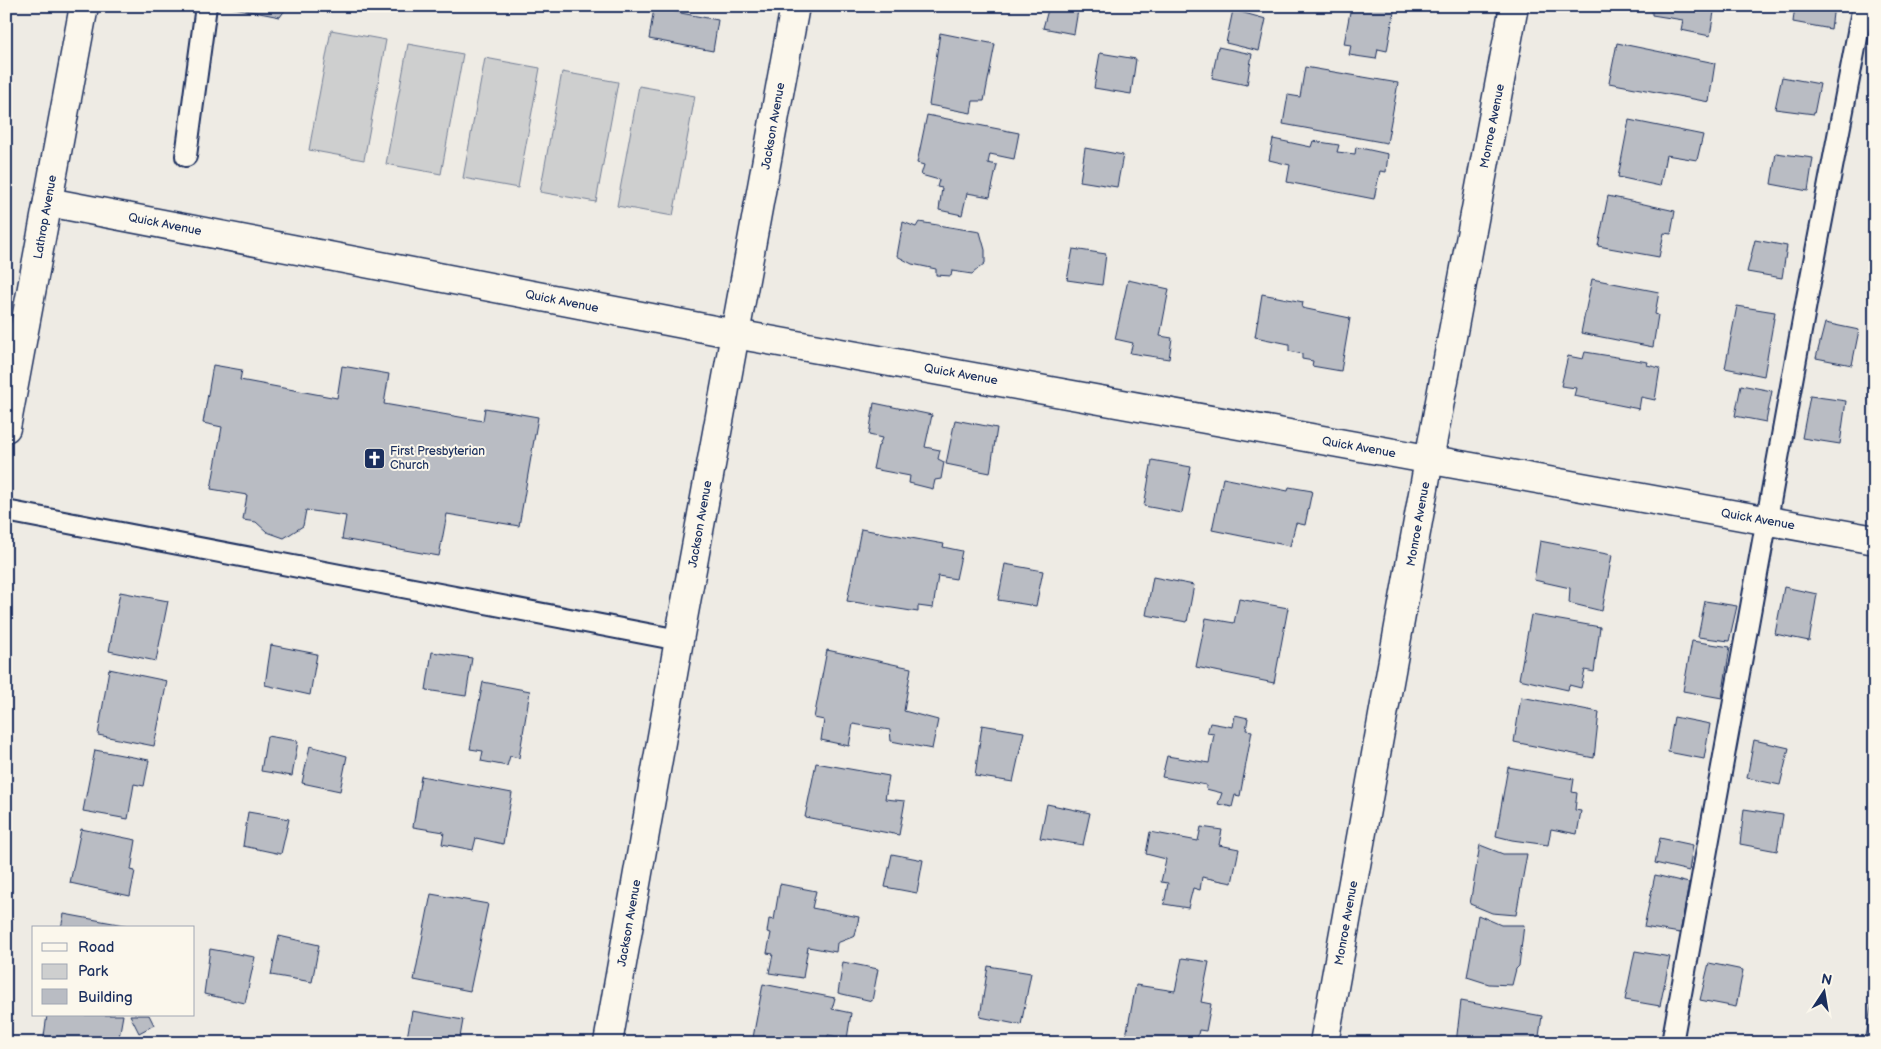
<svg xmlns="http://www.w3.org/2000/svg" width="1881" height="1049" font-family="'Balsamiq Sans',sans-serif">
	<style>
		.green { fill: #cecfcf; stroke: #747f96 }
		.building { fill: #b9bcc3; stroke: #1b2f5e }
		.lines { fill: none; stroke-linecap: round; stroke-linejoin: round }
		.service-casing { stroke: #1b2f5e; stroke-width: 24 }
		.minor-casing { stroke: #1b2f5e; stroke-width: 31 }
		.tertiary-casing { stroke: #1b2f5e; stroke-width: 31 }
		.service { stroke: #fbf7ec; stroke-width: 20 }
		.minor { stroke: #fbf7ec; stroke-width: 28 }
		.tertiary { stroke: #fbf7ec; stroke-width: 28 }
		.labels { text-anchor: middle; stroke-width: 4; stroke-linejoin: round; paint-order: stroke }
		.street-label { font-size: 12px; fill: #1b2f5e; stroke: #fbf7ec }
		.poi-label { font-size: 12px; fill: #1b2f5e; stroke: #fbf7ec; text-anchor: start }
	</style>
	<rect width="100%" height="100%" fill="#eeebe4"/>
	<filter id="ink" filterUnits="userSpaceOnUse"><feTurbulence type="fractalNoise" baseFrequency=".02" numOctaves="2"/><feDisplacementMap in="SourceGraphic" scale="10" xChannelSelector="R" yChannelSelector="G"/><feConvolveMatrix kernelMatrix="1 2 1 2 8 2 1 2 1" color-interpolation-filters="sRGB"/></filter>
	<g filter="url(#ink)">
		<path class="green" d="M331 30 386 40 364 160 309 150Z
			M408 44 463 54 441 174 386 164Z
			M485 58 540 68 518 188 463 178Z
			M562 72 618 82 596 202 540 192Z
			M639 86 695 96 673 216 617 206Z"/>
		<path class="building" d="M224 6H288L280 17Z
			M1049 6H1064L1078 10 1074 34 1043 28Z
			M1316 6H1395L1387 51 1378 49 1376 59 1349 55 1351 45 1344 44 1350 12Z
			M1715 6 1710 36 1681 30 1683 20 1652 15V11L1628 7Z
			M1795 6H1834L1831 29 1793 22Z
			M654 8 718 20 713 51 649 39Z
			M1233 10 1266 19 1259 51 1226 43Z
			M940 33 995 44 984 101H973L971 113 929 105Z
			M1617 43 1715 63 1709 102 1609 83Z
			M1218 47 1252 54 1247 85 1212 78Z
			M1100 53 1136 59 1131 94 1094 88Z
			M1875 64V87L1870 86Z
			M1305 67 1398 83 1387 143 1283 124 1288 95 1300 97Z
			M1782 77 1820 84 1814 114 1775 109Z
			M927 115 1019 133 1014 159 990 154 988 163 997 165 990 197 967 193 962 215 939 210 942 188 937 187 939 180 921 175 924 165 917 163Z
			M1629 120 1703 135 1697 160 1666 155 1660 186 1618 177Z
			M1273 139 1311 147 1313 141 1339 145 1337 152 1355 154 1356 147 1388 154 1386 172 1380 171 1374 199 1287 182 1290 165 1269 160Z
			M1085 148 1123 155 1117 187 1080 181Z
			M1776 153 1813 158 1808 191 1771 184Z
			M1608 196 1675 211 1671 234 1664 233 1659 257 1598 246Z
			M903 222 916 227 919 222 980 232 985 250V263L972 274 952 271 951 276 936 275V269L912 264 897 256Z
			M1755 240 1787 246 1782 278 1747 272Z
			M1073 249 1106 254 1102 285 1067 280Z
			M1592 279 1659 292 1655 314 1658 315 1653 347 1581 333Z
			M1128 280 1169 289 1160 336 1172 338 1169 359 1130 353 1133 343 1115 339Z
			M1262 294 1303 302 1302 308 1350 318 1341 371 1312 366 1313 361 1302 359V354L1289 351V344L1255 337Z
			M1737 306 1775 312 1764 376 1725 368Z
			M1825 323 1859 330 1852 365 1816 358Z
			M1585 352 1648 362 1647 365 1660 368 1655 400 1641 397 1639 409 1574 396 1576 388 1561 386 1568 356 1583 359Z
			M213 365 242 370 240 380 337 398 342 366 389 374 384 404 483 421 485 408 538 417 519 526 447 514 439 556 342 539 346 516 306 510 303 526 284 538 267 532 256 522 243 520 247 495 211 489 222 427 203 423Z
			M1741 385 1772 391 1766 422 1735 416Z
			M1810 396 1846 401 1840 444 1802 438Z
			M874 403 932 415 925 447 940 450 938 459 944 462 941 479 935 480 933 489 909 483 910 476 873 469 878 446H879L882 438 869 435Z
			M955 420 997 428 990 473 946 464Z
			M1152 460 1191 467 1182 513 1144 506Z
			M1223 478 1288 491 1289 487 1312 491 1305 525 1296 523 1290 546 1212 530Z
			M861 529 944 544 943 547 962 551 956 579 938 576 933 608 918 606V612L847 601Z
			M1540 541 1612 555 1602 611 1569 603 1570 588 1534 580Z
			M1005 564 1043 571 1036 606 998 600Z
			M1153 577 1194 585 1187 622 1146 615Z
			M1784 587 1817 594 1809 641 1775 634Z
			M120 592 168 601 156 661 109 651Z
			M1239 599 1288 608 1274 683 1196 667 1206 618 1234 623Z
			M1705 601 1737 606 1729 641 1698 637Z
			M1531 615 1600 627 1594 672 1585 670 1581 688 1569 685 1568 690 1519 679Z
			M1692 641 1730 647 1722 698 1683 691Z
			M271 645 317 654 310 695 265 685Z
			M827 650 911 668 904 711 938 720 932 749 891 741 890 730 853 724 849 746 821 740 824 720 814 718Z
			M432 652 472 658 466 696 426 690Z
			M109 669 167 681 154 746 98 735Z
			M483 682 530 691 519 758 510 756 507 766 481 761 483 751 470 749Z
			M1521 697 1599 712 1594 758 1514 742Z
			M1235 715 1248 718 1246 730 1252 731 1240 796 1235 795 1232 807 1218 804 1222 793 1206 789V785L1162 777 1167 756 1209 763 1214 734 1207 733 1210 723 1233 727Z
			M1674 717 1710 724 1704 759 1668 752Z
			M982 725 1024 732 1013 782 975 776Z
			M267 736 298 741 292 776 261 771Z
			M1754 740 1789 748 1780 785 1747 778Z
			M310 746 347 756 340 791 302 783Z
			M95 750 149 760 144 786 134 784 128 819 83 811Z
			M816 763 889 776 885 799 905 801 899 835 805 817Z
			M1508 767 1574 779 1572 792 1577 793 1575 810 1581 811 1577 834 1551 829 1548 845 1512 840 1496 836Z
			M421 776 512 793 503 844 476 838 473 850 442 844 444 832 413 827Z
			M1047 804 1090 813 1083 845 1040 838Z
			M1744 809 1783 815 1777 851 1740 844Z
			M248 812 289 819 281 854 243 846Z
			M1201 827 1222 830 1219 845 1239 849 1232 883 1202 877 1200 890 1193 888 1188 908 1164 904 1168 883 1161 882 1166 859 1146 854 1150 832 1198 841Z
			M81 829 136 840 131 870 135 871 130 896 70 883Z
			M1660 838 1693 845 1689 871 1655 863Z
			M1480 845 1503 854H1527L1516 915 1492 913 1470 904Z
			M892 854 923 860 917 893 885 887Z
			M1655 875 1689 883 1680 933 1644 927Z
			M780 884 816 891 812 908 859 917 855 936 837 943 836 952 808 947 803 978 769 973 773 954 767 953 771 933 767 932 769 919 774 920Z
			M431 894 488 904 470 991 414 980Z
			M64 914 140 928H61Z
			M1478 915 1501 925H1524L1519 966 1516 969 1512 985 1489 984 1467 977Z
			M279 936 319 945 312 982 271 975Z
			M210 949 255 957 245 1003 204 994Z
			M1635 951 1670 957 1660 1006 1625 1000Z
			M1182 958 1209 962 1201 1002 1211 1004 1206 1031 1199 1030 1196 1043H1134L1125 1041 1136 985 1175 991Z
			M843 962 878 969 872 1001 838 993Z
			M1709 963 1743 970 1736 1007 1700 1000Z
			M988 966 1031 973 1021 1025 980 1017Z
			M763 984 835 998 832 1009 851 1013 847 1039 828 1035 827 1043H752Z
			M1874 989 1875 1043H1865Z
			M1461 1001 1542 1016 1538 1043H1456Z
			M412 1011 463 1020 459 1043H406Z
			M47 1015H123L118 1043H43Z
			M130 1015H149L154 1025 139 1033Z
			M1617 1037 1643 1043H1616Z"/>
		<g class="lines">
			<defs>
				<path id="service" d="M186 156 206 6
					M6 511 679 640
					M1672 1043 1807 298 1863 6"/>
				<path id="minor" d="M48 202 735 334 1875 540
					M608 1043 679 640 795 6
					M1324 1043 1429 460 1514 6"/>
				<path id="tertiary" d="M6 428 84 6"/>
			</defs>
			<use href="#service" class="service-casing"/>
			<use href="#minor" class="minor-casing"/>
			<use href="#tertiary" class="tertiary-casing"/>
			<use href="#service" class="service"/>
			<use href="#minor" class="minor"/>
			<use href="#tertiary" class="tertiary"/>
		</g>
	</g>
	<defs>
		<symbol id="church-square" viewBox="-11 -11 22 22"><rect x="-9" y="-9" width="18" height="18" rx="4" fill="#1b2f5e" stroke="#fbf7ec"/><path d="M-1.2-6h2.4v3.5h3.3v2.4h-3.3V6h-2.4V-.1h-3.3v-2.4h3.3Z" fill="#fff"/></symbol>
	</defs>
	<g fill-rule="evenodd">
		<use href="#church-square" x="362" y="446" width="25" height="25"/>
	</g>
	<g class="labels">
		<g class="street-label">
			<text transform="translate(773 126) rotate(-80)" y="4">Jackson Avenue</text>
			<text transform="translate(1492 126) rotate(-79)" y="4">Monroe Avenue</text>
			<text transform="translate(45 217) rotate(-80)" y="4">Lathrop Avenue</text>
			<text transform="translate(165 224) rotate(11)" y="4">Quick Avenue</text>
			<text transform="translate(562 301) rotate(11)" y="4">Quick Avenue</text>
			<text transform="translate(961 374) rotate(10)" y="4">Quick Avenue</text>
			<text transform="translate(1359 447) rotate(10)" y="4">Quick Avenue</text>
			<text transform="translate(1758 519) rotate(10)" y="4">Quick Avenue</text>
			<text transform="translate(700 524) rotate(-80)" y="4">Jackson Avenue</text>
			<text transform="translate(1418 524) rotate(-80)" y="4">Monroe Avenue</text>
			<text transform="translate(629 923) rotate(-80)" y="4">Jackson Avenue</text>
			<text transform="translate(1346 923) rotate(-80)" y="4">Monroe Avenue</text>
		</g>
		<g class="poi-label">
			<text x="390" y="455">First Presbyterian<tspan x="390" dy="14">Church</tspan></text>
		</g>
	</g>
	<rect width="1881" height="1049" fill="none" stroke="#fbf7ec" stroke-width="25"/>
	<rect x="12" y="12" width="1856" height="1024" fill="none" stroke="#1b2f5e" stroke-width="2" filter="url(#ink)"/>
	<rect x="32" y="926" width="162" height="90" fill="#fbf7ec" stroke="#a1a7b3"/>
	<rect x="42" y="943" width="25" height="8" fill="#fbf7ec" stroke="#a1a7b3"/>
	<text x="78" y="952" font-size="15" fill="#1b2f5e">Road</text>
	<rect x="42" y="964" width="25" height="15" fill="#cecfcf" stroke="#a1a7b3"/>
	<text x="78" y="976" font-size="15" fill="#1b2f5e">Park</text>
	<rect x="42" y="989" width="25" height="15" fill="#b9bcc3" stroke="#a1a7b3"/>
	<text x="78" y="1002" font-size="15" fill="#1b2f5e">Building</text>
	<g transform="translate(1824 992) rotate(12)" stroke="#fbf7ec" stroke-width="4" paint-order="stroke">
	<path d="M0-4L9 19L0 12L-9 19Z" fill="#1b2f5e"/>
	<text y="-8" font-size="14" font-weight="bold" text-anchor="middle" fill="#1b2f5e">N</text>
	</g>
</svg>
